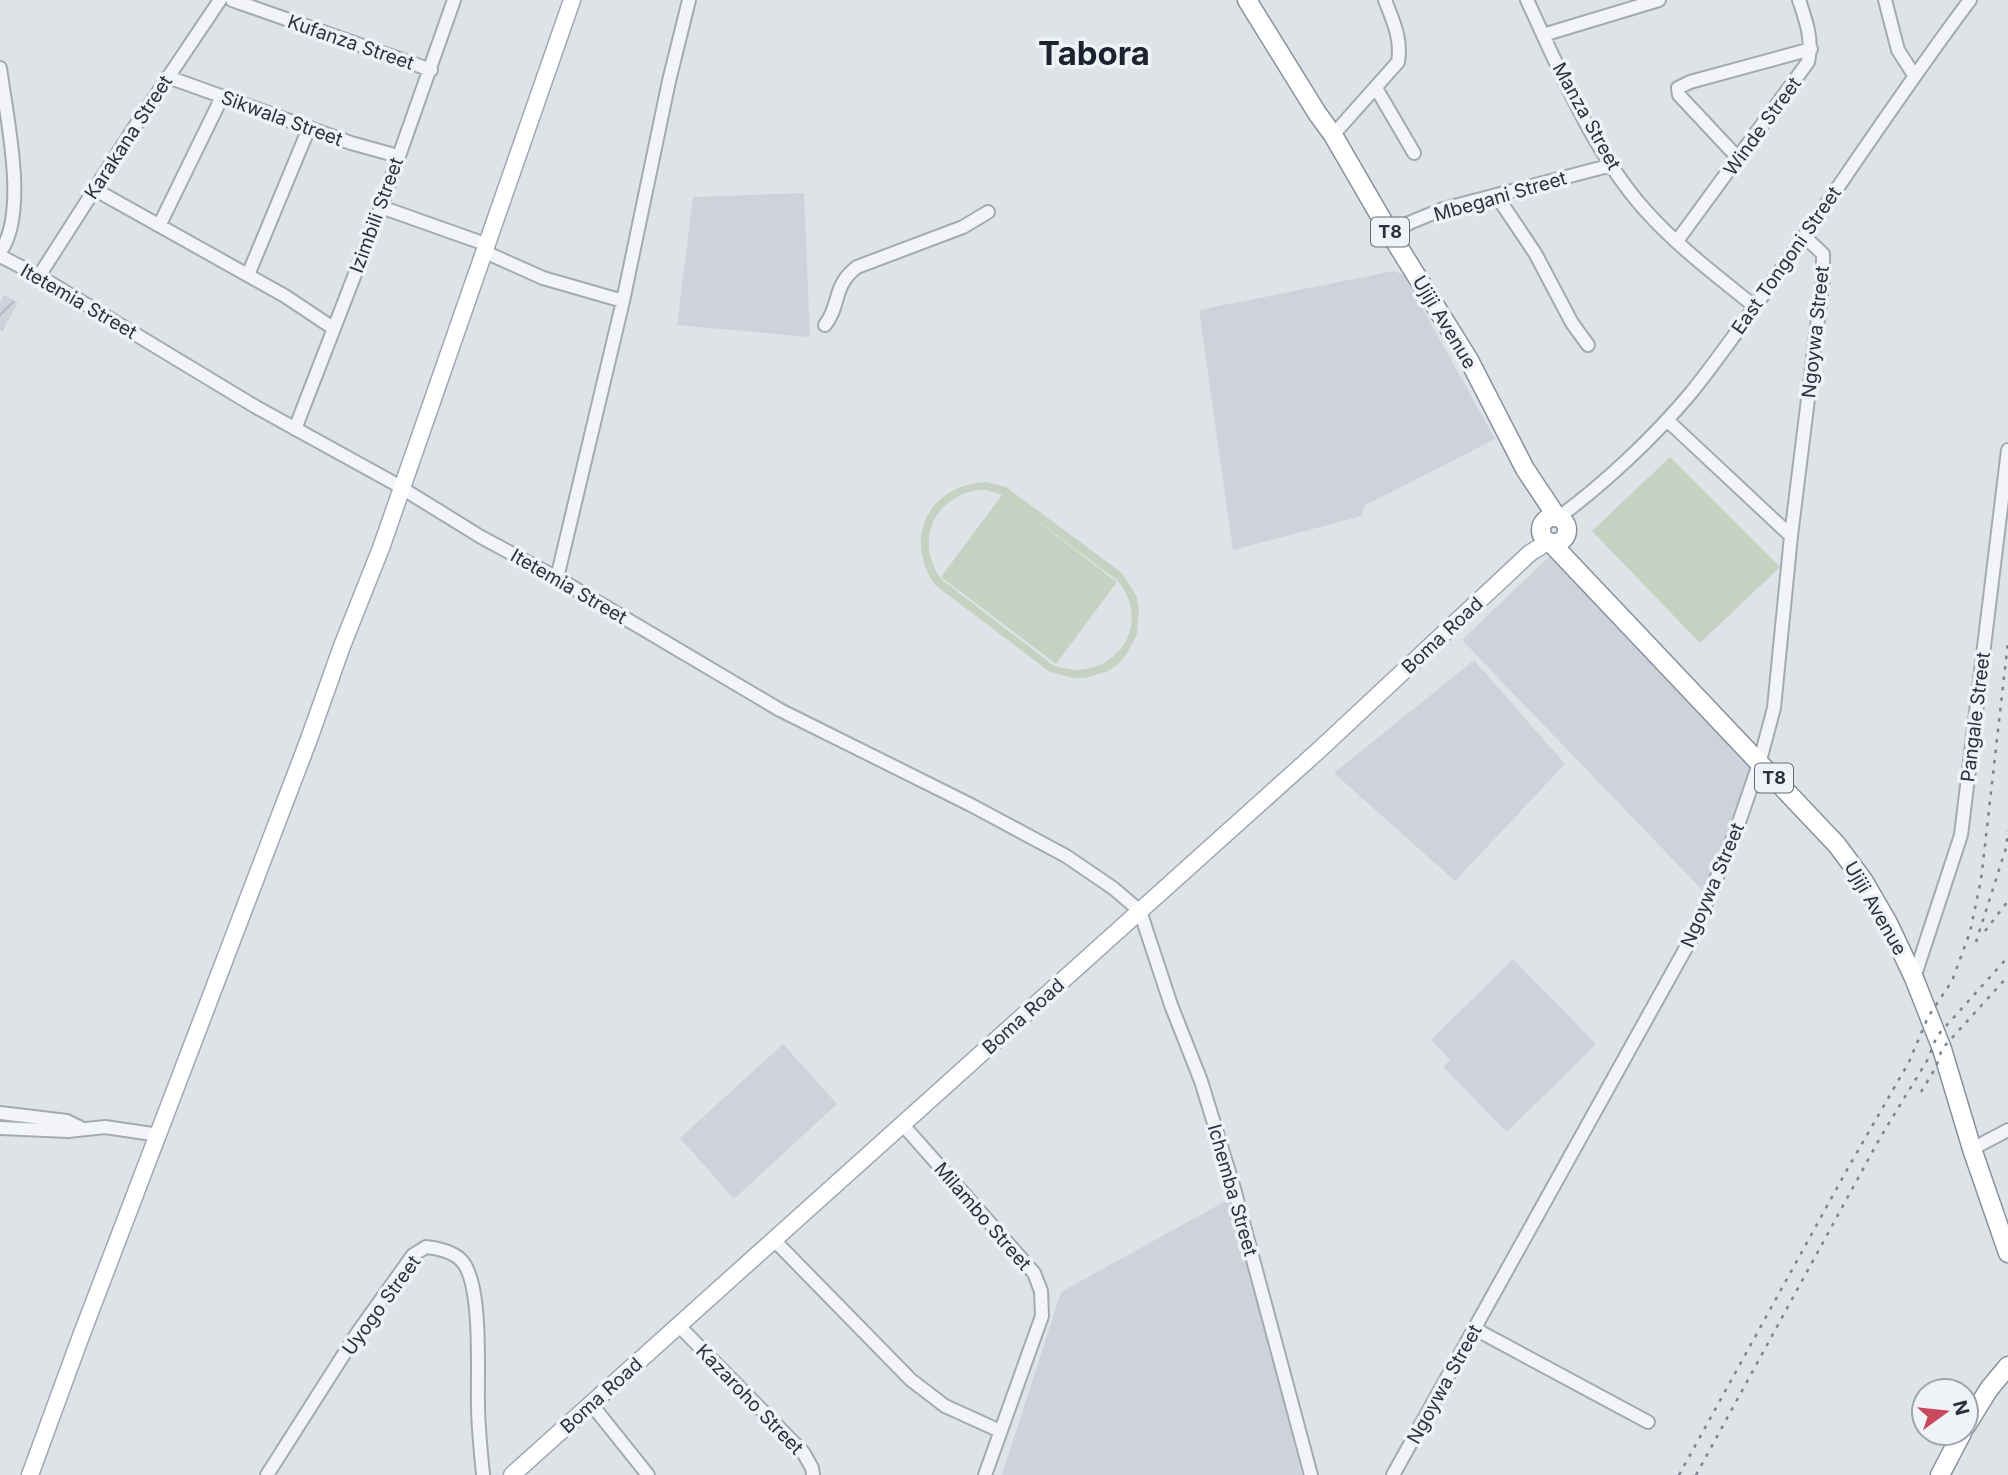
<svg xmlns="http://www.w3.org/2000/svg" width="2008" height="1475" font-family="Inter,sans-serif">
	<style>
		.built { fill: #ced2da }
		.industrial { fill: url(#industrial-furrows) }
		.pitch { fill: #c5d2c1; fill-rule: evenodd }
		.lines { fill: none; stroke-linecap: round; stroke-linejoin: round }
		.minor-casing { stroke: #a5aab2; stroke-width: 16 }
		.major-casing { stroke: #9fa7b4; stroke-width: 19 }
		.highway-casing { stroke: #87919e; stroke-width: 21 }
		.minor { stroke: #f2f4f7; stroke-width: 12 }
		.major { stroke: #fff; stroke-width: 16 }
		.highway { stroke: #fff; stroke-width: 18 }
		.rail { stroke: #798391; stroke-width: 2.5; stroke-dasharray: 3.5 7; stroke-linecap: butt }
		.labels { text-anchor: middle; stroke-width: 7; stroke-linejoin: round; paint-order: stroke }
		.shield { fill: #eff2f6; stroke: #646b76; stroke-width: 2 }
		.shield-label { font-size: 18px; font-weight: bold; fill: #29313f }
		.street-label { font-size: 19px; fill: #29313f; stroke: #eff2f6 }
		.town-label { font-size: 33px; font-weight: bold; fill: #1b2230; stroke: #eff2f6 }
	</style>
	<defs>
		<pattern id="industrial-furrows" width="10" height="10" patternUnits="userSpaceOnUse" patternTransform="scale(1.75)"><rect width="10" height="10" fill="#ced2da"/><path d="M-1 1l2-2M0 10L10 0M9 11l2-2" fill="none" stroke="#b1b5bc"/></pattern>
	</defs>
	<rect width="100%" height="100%" fill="#dfe3e8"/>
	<path class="built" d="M804 193 810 337 677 325 693 197Z
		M1394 271 1404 275 1495 439 1364 506 1362 516 1233 550 1199 310Z
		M1552 554 1752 763 1705 893 1462 640Z
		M1474 660 1565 764 1455 881 1334 773Z
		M1513 959 1596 1044 1507 1132 1443 1067 1450 1060 1431 1040Z
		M783 1044 837 1104 734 1199 680 1138Z
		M1231 1198 1302 1475H1002L1061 1292Z"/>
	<path class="industrial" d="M4 295 18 303 2 331 0 329V302Z"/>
	<path class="pitch" d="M1670 457 1780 567 1700 643 1592 531Z
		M987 482 1006 487 1122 573 1137 597 1139 609 1137 634 1126 655 1118 664 1108 671 1085 678H1073L1050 672 935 585C902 537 930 484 987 482ZM976 490H987L1002 495 941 577 1056 664 1117 582 1016 505 1117 580C1157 627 1109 687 1053 665L941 579C915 541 932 500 976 490Z"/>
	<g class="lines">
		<defs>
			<path id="minor" d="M232 0 431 70
				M1527 0C1561 73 1592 150 1645 210 1677 246 1717 276 1754 306
				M1885 0 1898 50 1914 75
				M1543 35 1659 0
				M0 68C6 115 29 213 0 252
				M168 77 351 143 398 156
				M1376 88 1414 153
				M1333 135 1398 62C1402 39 1393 21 1385 0
				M1738 158 1679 95 1678 88 1690 82 1811 49
				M94 189 285 296 333 328
				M1496 195 1535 253 1572 323 1588 345
				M381 207 488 245
				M160 224 222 97
				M1391 235 1409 223 1443 209 1612 165
				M1677 241 1808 62C1813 39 1806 21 1799 0
				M485 252 543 278 623 301
				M0 256 39 276 256 407 392 482 481 537 557 578 780 710 971 805 1066 856 1113 888 1140 911 1171 1005 1201 1081 1233 1185 1311 1475
				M248 275 309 128
				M39 276 132 131 220 0
				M825 325C841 305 832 286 857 267L963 227 988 212
				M1667 420 1791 536
				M295 429 381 207 454 0
				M1559 517C1605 483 1653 438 1690 394 1721 356 1749 314 1778 274 1842 183 1903 89 1970 0
				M557 578 623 301 669 81 689 0
				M1914 978 1961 835 2008 450
				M0 1113 67 1121 83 1129
				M903 1125 1034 1273 1041 1291 1042 1316 985 1475
				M0 1128 68 1131 105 1127 159 1135
				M1972 1149 2008 1130
				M774 1240 911 1380 945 1406 1000 1431
				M679 1326 803 1452 812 1468 813 1475
				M1475 1329 1648 1422
				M592 1405 648 1475
				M267 1475 358 1332 413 1255 426 1247C438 1248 453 1252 461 1260 483 1282 477 1373 478 1404 478 1428 481 1452 483 1475
				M1393 1475 1692 937 1736 831 1759 764 1774 708 1791 536 1823 278V254L1804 236"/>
			<path id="major" d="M30 1475 81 1336 309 739 342 646 381 548 572 0
				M512 1475 1318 751 1530 553 1548 542"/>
			<path id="highway" d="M1247 0 1317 113 1333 135 1391 235 1469 360 1525 469 1557 517
				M1541 530a13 13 0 1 1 26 0a13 13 0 1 1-26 0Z
				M1551 543 1837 845 1863 880 1888 923 1914 978 1942 1049 1972 1149 2008 1253
				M1966 1426 1989 1389 2008 1366
				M1940 1475 1962 1433"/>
		</defs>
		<use href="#minor" class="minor-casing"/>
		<use href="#major" class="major-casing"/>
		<use href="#highway" class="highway-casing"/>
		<use href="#minor" class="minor"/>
		<use href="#major" class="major"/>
		<use href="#highway" class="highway"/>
		<path class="rail" d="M1985 931 2008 901
			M1976 942 2006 848 2008 831
			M1921 1092 1936 1067 1942 1049 2008 976
			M1679 1475 1848 1168 1909 1062 1928 1017 1952 981 1970 932 1981 880 2008 642
			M1696 1475 1880 1138 1928 1059 1937 1036 2008 957"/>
	</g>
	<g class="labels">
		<g class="shield">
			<rect x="1371" y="217.5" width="38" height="29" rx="5"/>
			<rect x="1755" y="763.5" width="38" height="29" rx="5"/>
		</g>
		<g class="shield-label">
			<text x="1390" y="238">T8</text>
			<text x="1774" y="784">T8</text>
		</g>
		<g class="street-label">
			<text transform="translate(351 42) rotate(19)" y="7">Kufanza Street</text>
			<text transform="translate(1587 116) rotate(61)" y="7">Manza Street</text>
			<text transform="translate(282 118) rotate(20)" y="7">Sikwala Street</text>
			<text transform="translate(1762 126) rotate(-54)" y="7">Winde Street</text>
			<text transform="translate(128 137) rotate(-57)" y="7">Karakana Street</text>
			<text transform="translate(1500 196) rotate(-16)" y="7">Mbegani Street</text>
			<text transform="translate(376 215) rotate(-70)" y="7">Izimbili Street</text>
			<text transform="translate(1786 260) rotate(-55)" y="7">East Tongoni Street</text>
			<text transform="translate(79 301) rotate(30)" y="7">Itetemia Street</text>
			<text transform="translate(1445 322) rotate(59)" y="7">Ujiji Avenue</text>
			<text transform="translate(1815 332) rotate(-84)" y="7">Ngoywa Street</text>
			<text transform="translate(569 586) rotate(30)" y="7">Itetemia Street</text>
			<text transform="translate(1442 635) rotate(-43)" y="7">Boma Road</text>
			<text transform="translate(1975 717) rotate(-83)" y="7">Pangale Street</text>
			<text transform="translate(1712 885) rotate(-67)" y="7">Ngoywa Street</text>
			<text transform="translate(1876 908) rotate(60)" y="7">Ujiji Avenue</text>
			<text transform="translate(1023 1016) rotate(-42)" y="7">Boma Road</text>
			<text transform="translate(1233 1190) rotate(74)" y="7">Ichemba Street</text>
			<text transform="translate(983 1216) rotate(49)" y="7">Milambo Street</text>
			<text transform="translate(381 1305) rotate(-54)" y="7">Uyogo Street</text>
			<text transform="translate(1444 1384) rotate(-61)" y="7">Ngoywa Street</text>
			<text transform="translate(601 1395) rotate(-42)" y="7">Boma Road</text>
			<text transform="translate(750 1399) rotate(46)" y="7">Kazaroho Street</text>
		</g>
		<g class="town-label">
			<text x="1094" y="65">Tabora</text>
		</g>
	</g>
	<g transform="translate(1945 1412) rotate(75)"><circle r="33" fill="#eff2f6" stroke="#a0a5ad" stroke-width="2"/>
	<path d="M0-5L12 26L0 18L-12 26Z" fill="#ca485c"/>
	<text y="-10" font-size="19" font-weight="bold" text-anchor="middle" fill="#29313f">N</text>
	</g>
</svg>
